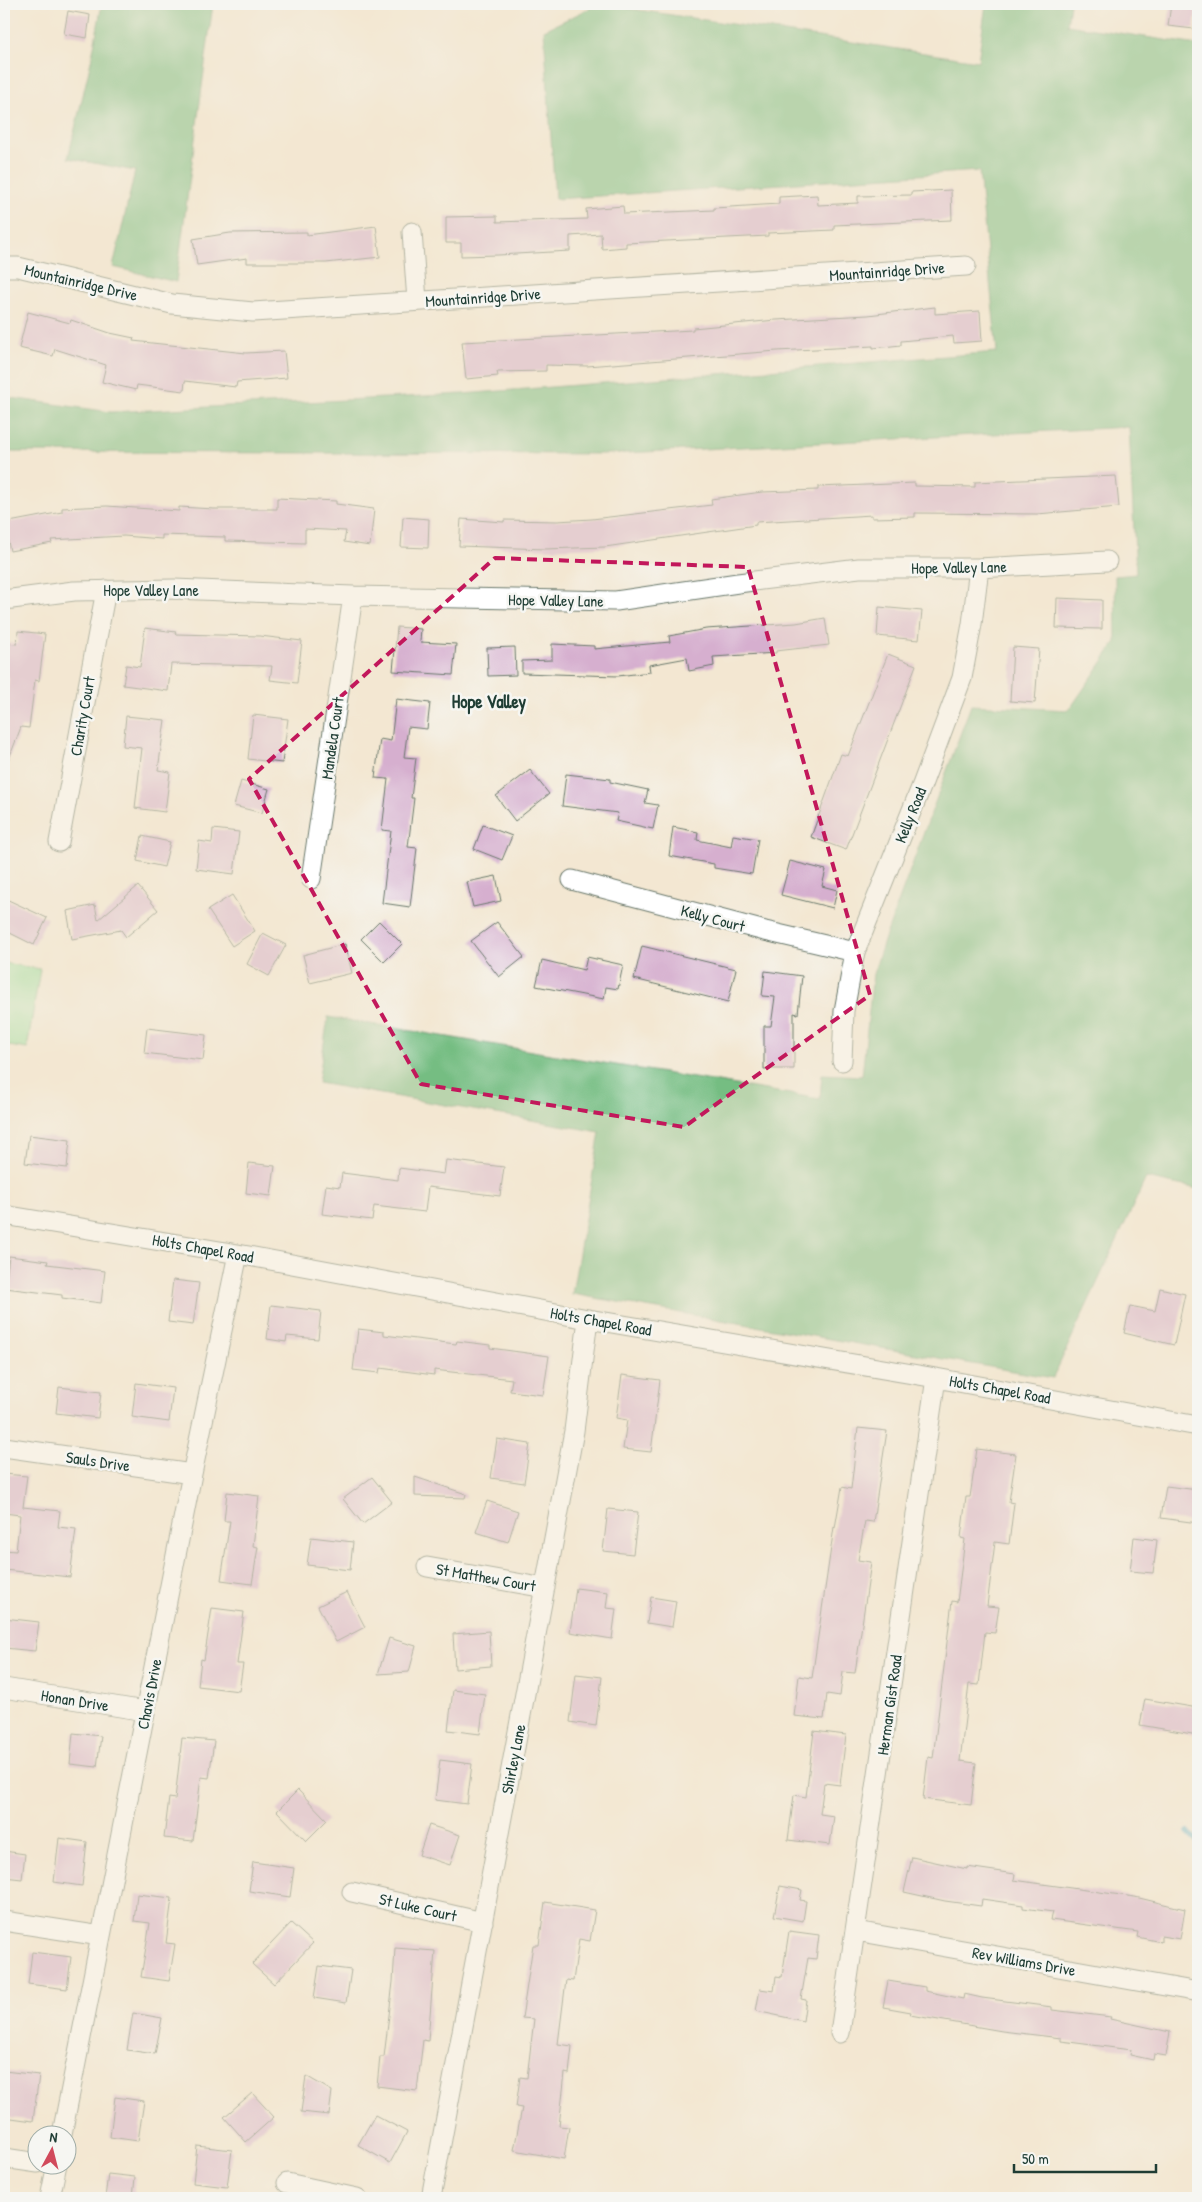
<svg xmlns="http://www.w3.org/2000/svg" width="1202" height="2202" font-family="'Patrick Hand',sans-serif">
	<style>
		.green { fill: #92de9a; stroke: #588e67 }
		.forest { fill: #75bd82; stroke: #4a7d5b }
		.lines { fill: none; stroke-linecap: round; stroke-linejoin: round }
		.stream { stroke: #47a7c6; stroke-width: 5.5 }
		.building { fill: #d6afcf }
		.minor-casing { stroke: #69786b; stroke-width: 21 }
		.minor { stroke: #fff; stroke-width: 19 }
		.marked { fill: none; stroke: #c2185b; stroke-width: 4; stroke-dasharray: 10 6; stroke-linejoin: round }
		.labels { text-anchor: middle; stroke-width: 5; stroke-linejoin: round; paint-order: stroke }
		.street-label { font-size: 16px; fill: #1f3d34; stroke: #f6f6f2 }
		.neighbourhood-label { font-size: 18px; font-weight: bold; fill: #1f3d34; stroke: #f6f6f2 }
	</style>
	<rect width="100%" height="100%" fill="#f6f6f2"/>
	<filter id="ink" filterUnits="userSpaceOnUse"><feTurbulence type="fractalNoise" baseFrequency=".02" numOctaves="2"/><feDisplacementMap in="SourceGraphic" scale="10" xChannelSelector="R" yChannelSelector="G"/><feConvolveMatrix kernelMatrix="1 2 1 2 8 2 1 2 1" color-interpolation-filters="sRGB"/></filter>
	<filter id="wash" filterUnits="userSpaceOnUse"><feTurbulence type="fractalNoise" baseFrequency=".0096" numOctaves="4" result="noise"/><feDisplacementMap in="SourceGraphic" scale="20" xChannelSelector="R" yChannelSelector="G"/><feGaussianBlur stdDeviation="1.12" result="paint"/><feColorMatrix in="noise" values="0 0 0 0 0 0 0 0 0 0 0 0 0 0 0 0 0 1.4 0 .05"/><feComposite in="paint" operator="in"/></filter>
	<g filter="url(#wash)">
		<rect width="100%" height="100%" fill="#f3e7d2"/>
		<path class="green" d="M4 963 40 969 27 1049 4 1045Z"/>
		<path class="forest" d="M102 4H213L176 282 113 267 135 171 68 158 92 57Z
			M599 4 978 61 986 4H1070L1067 25 1198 45V1189L1146 1178 1053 1378 572 1294 600 1132 318 1083 328 1017 820 1099 822 1074 862 1076 873 974 885 938 971 705 1069 710 1116 642 1115 576 1136 574 1129 427 607 454 4 452V397L111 412 462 394 997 352 979 171 555 199 544 30Z"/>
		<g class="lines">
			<path class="stream" d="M1188 1832 1198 1842"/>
		</g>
		<g id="blocks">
			<path class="building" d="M1171 4H1197L1194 29 1168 26Z
				M68 11 90 15 87 38 64 34Z
				M951 190 952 220 834 225V230L768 233V236L626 243V247L602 249 601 234 570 236V251L498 255 461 256V243H446V217L497 216V222L587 219 586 209 623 206 624 214 714 210V208L779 204V197L817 195 818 205 858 203V196L911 195V192Z
				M376 226 380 257 326 263H247V258L197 265 193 239 230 233 307 232V235Z
				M935 307V314L980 311 982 341 954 343 953 336 901 341V345L873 348V346L777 351 587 366 546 365V371L497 372 498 376 466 379 462 342 693 330V328L776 320 868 315Z
				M28 312 70 323 71 320 110 333 134 338 133 341 246 353 284 351 287 378 237 382 236 387 185 381 184 391 137 385 136 390 102 382 106 365 55 349 53 356 19 348Z
				M1116 476 1119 507 1037 514 915 513V517L872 518V515L756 522V525L605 547 545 549 459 546 461 519 504 522V520L557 521 592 519 712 505 711 499 762 492 818 490V487L915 483V486L975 487V482Z
				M277 498 336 501V504L374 509 370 546 344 542 346 531 305 529V543L225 541V537L162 535V539L124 536 51 540 52 543 10 551 4 523 62 512V508L107 506 179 511V507L214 509H277Z
				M403 517 429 519 428 548 401 547Z
				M1057 598 1102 600V629L1056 628Z
				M879 607 922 611 919 640 877 636Z
				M825 618 829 645 776 651V653L713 657 714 666 689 671 687 658 649 665 650 672 618 676 522 673V661L552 660V644L594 646V649L670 642 669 636 706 629 796 623Z
				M397 627 421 629 420 642 456 644 453 675 393 671Z
				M145 628 176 632 175 634 260 636 302 641 297 683 270 680 272 666 171 664 168 691 123 685 126 665 140 667Z
				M18 631 45 634 39 681 35 680 29 728 21 727 5 769 4 721 9 677 4 676V643L17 644Z
				M515 647 516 675 488 676 487 648Z
				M1013 647 1039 649 1035 703 1010 701Z
				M888 654 916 665 846 850 811 837 841 754 848 756Z
				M396 699 430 703 427 729 408 727 404 757 416 758 411 798H414L408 847 417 848 410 907 382 903 391 831 382 830 388 779 375 778 380 739 391 741Z
				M253 715 288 719 282 763 248 759Z
				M126 716 165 720 158 770 170 772 165 812 135 808 142 748 123 746Z
				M530 770 549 794 515 821 496 796Z
				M566 774 610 779V782L648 790 645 803 658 805 653 829 616 821 618 813 562 806Z
				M241 781 269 789 262 813 234 806Z
				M483 825 512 836 502 860 474 849Z
				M673 827 698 832 697 840 731 847 733 835 758 839 752 874 714 868V864L669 856Z
				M213 829 239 832 234 874 196 869 199 841 212 843Z
				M142 836 170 842 164 867 137 861Z
				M790 861 826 870 822 886 837 890 833 908 781 895Z
				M496 876 501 901 473 907 467 882Z
				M138 886 158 910 126 937 121 930 72 939 67 911 95 905 98 920Z
				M232 895 255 931 232 946 208 910Z
				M4 898 47 918 34 945 4 930Z
				M379 921 402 944 384 962 361 939Z
				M497 922 524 957 499 977 471 941Z
				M263 933 286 945 269 976 247 964Z
				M345 944 352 973 310 983 303 955Z
				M642 946 736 969 728 1002 634 979Z
				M587 957 623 965 618 989 606 987 604 999 536 986 542 960 584 970Z
				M765 971 802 976 798 1014 794 1013V1069H764V1026H771L775 997 762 996Z
				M147 1028 206 1035 203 1060 144 1053Z
				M29 1135 70 1140 67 1168 25 1163Z
				M446 1160 504 1167 500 1196 428 1187 425 1212 374 1206 372 1220 322 1214 326 1185 340 1187 342 1173 398 1180 399 1168 444 1174Z
				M249 1163 275 1166 271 1196 246 1193Z
				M9 1256 48 1261 47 1264 105 1271 101 1303 62 1298V1295L5 1288Z
				M173 1280 199 1283 193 1325 168 1322Z
				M1160 1288 1185 1294 1174 1345 1124 1333 1130 1306 1155 1311Z
				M271 1305 321 1311 318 1339 287 1336 286 1342 267 1339Z
				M358 1329 384 1332V1335L456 1344 457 1341 490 1345V1348L549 1356 543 1395 510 1391 512 1379 434 1370V1375L380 1368 379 1373 353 1370Z
				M622 1375 660 1380 651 1452 623 1449 627 1420 616 1418Z
				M136 1383 173 1388 169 1422 132 1417Z
				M59 1387 101 1392 98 1418 56 1413Z
				M858 1428 887 1431 873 1522 865 1521 858 1560 871 1562 855 1673 843 1672 840 1696 827 1694 824 1719 794 1716 799 1676 812 1678 834 1527 835 1528 842 1487 851 1489Z
				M497 1439 530 1444 524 1483 491 1478Z
				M977 1449 1016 1454 1009 1502 1014 1503 1009 1544 995 1542 987 1606 999 1607 995 1633 985 1632 979 1685 969 1684 960 1761 976 1763 971 1805 923 1799 928 1757 933 1758 952 1601 957 1602 965 1539 961 1538 966 1497H970Z
				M4 1474 27 1476 23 1507 60 1511 58 1527 76 1529 70 1577 4 1570V1550L16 1551 20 1515 4 1513Z
				M372 1477 392 1502 363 1524 343 1499Z
				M415 1477 466 1494 465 1498 415 1496Z
				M1166 1486 1198 1490V1523L1161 1518Z
				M227 1492 259 1496 253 1546 258 1547 252 1584 221 1580 230 1521H224Z
				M487 1501 518 1511 508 1542 476 1532Z
				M608 1509 638 1512 633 1554 603 1551Z
				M311 1537 353 1542 350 1570 307 1565Z
				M1134 1537 1157 1540 1153 1573 1130 1571Z
				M576 1588 608 1592 606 1608 616 1609 612 1639 570 1632Z
				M347 1592 365 1627 336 1642 318 1606Z
				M651 1597 676 1601 672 1627 647 1623Z
				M212 1608 244 1612 237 1664H243L239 1691 198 1686 201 1659 204 1660Z
				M4 1618 39 1622 35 1651 4 1648Z
				M489 1631 491 1666 455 1669 453 1634Z
				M389 1638 416 1646 409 1672 378 1674Z
				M576 1674 602 1677 596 1726 570 1722Z
				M453 1690 485 1694 480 1734 448 1730Z
				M1145 1699 1198 1708V1735L1140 1725Z
				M814 1731 846 1735 840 1785 824 1783 820 1814 834 1816 830 1845 788 1840 794 1795 806 1797Z
				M73 1733 101 1736 97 1767 70 1764Z
				M182 1738 214 1741 209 1778 201 1777 193 1841 164 1838 169 1798 175 1799Z
				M440 1760 472 1764 467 1804 435 1800Z
				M298 1790 327 1820 306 1841 277 1811Z
				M429 1825 460 1835 450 1865 419 1855Z
				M59 1838 87 1842 82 1886 54 1882Z
				M4 1851 25 1854 22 1879 4 1877Z
				M912 1857 967 1869V1867L1015 1874 1014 1880 1135 1897 1185 1909 1180 1939 1161 1936V1942L1137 1937 1138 1932 1051 1920 1053 1912 1023 1908V1905L982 1899 981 1906 945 1901 904 1892Z
				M253 1862 294 1868 290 1897 249 1891Z
				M780 1886 802 1890 800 1900 806 1901 803 1921 774 1916Z
				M137 1894 172 1898 166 1943 175 1944 169 1981 141 1977 150 1923 134 1921Z
				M545 1902 595 1910 590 1941 579 1939 573 1981 566 1980 558 2044 572 2046 569 2074 565 2073 559 2126 569 2127 564 2159 514 2150 522 2108 516 2107 520 2077 527 2078 534 2019 522 2018 533 1945H539Z
				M291 1923 313 1943 274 1984 252 1964Z
				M789 1931 819 1935 816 1959 808 1958 801 1999 806 2000 803 2021 756 2011 760 1989 774 1991 776 1976 782 1977Z
				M395 1948 435 1951 428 2041 423 2040 417 2091 377 2086 380 2057H384L393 1982Z
				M32 1952 71 1957 67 1989 28 1984Z
				M319 1966 351 1970 346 2003 314 1998Z
				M888 1981 925 1987V1991L963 1999 964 1994 982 1998 1052 2007V2010L1111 2017 1110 2019 1170 2032 1166 2056 1154 2054 1153 2060 1130 2055 1131 2050 1061 2041V2038L1002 2031 910 2015 911 2012 883 2007Z
				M133 2013 162 2018 155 2054 127 2050Z
				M4 2071 39 2075 33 2121 4 2117Z
				M306 2076 332 2091 329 2115 301 2112Z
				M252 2093 274 2117 246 2142 224 2117Z
				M115 2097 144 2101 138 2141 110 2137Z
				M375 2115 407 2132 390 2163 358 2145Z
				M197 2146 232 2150 227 2187 193 2183Z
				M108 2174 135 2177 133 2198H105Z"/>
		</g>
	</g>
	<g filter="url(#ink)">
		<use href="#blocks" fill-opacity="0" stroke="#69786b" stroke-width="1"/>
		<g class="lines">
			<defs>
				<path id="minor" d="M412 232 417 301
					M4 267H18L172 304 253 312 966 266
					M4 600 74 591 174 589 353 596 616 601 738 583 859 568H979L1107 561
					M59 842 106 590
					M311 879 353 596
					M572 880 765 931 855 952
					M842 1061 844 1011 855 952 922 785 962 678 972 624 979 568
					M4 1215 238 1254 588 1319 936 1378 1198 1426
					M4 1447 192 1474
					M427 1567 545 1588
					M4 1688 145 1711
					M352 1892 483 1922
					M4 1921 101 1936
					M856 1931 1193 1991
					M840 2033 936 1378
					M62 2134 192 1474 238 1254
					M4 2158 38 2163
					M287 2183 357 2198
					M50 2198 57 2164
					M431 2198 574 1431 588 1319"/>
			</defs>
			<use href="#minor" class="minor-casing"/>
			<use href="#minor" class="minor"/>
		</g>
	</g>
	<path d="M0 0H1202V2202H0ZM495 558 748 567 870 995 684 1127 421 1084 249 779Z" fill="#f3e7d2" fill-opacity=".55" fill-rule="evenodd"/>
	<path class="marked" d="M495 558 748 567 870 995 684 1127 421 1084 249 779Z"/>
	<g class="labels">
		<g class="street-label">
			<text transform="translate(887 271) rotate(-4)" y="6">Mountainridge Drive</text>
			<text transform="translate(81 282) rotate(13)" y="6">Mountainridge Drive</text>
			<text transform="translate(483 297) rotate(-4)" y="6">Mountainridge Drive</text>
			<text transform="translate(959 567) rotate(-1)" y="6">Hope Valley Lane</text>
			<text x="151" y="596">Hope Valley Lane</text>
			<text transform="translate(556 600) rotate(1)" y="6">Hope Valley Lane</text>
			<text transform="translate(82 716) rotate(-80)" y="6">Charity Court</text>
			<text transform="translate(332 738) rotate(-82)" y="6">Mandela Court</text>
			<text transform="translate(910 815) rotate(-68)" y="6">Kelly Road</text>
			<text transform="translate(713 918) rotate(15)" y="6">Kelly Court</text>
			<text transform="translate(203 1248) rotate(10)" y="6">Holts Chapel Road</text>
			<text transform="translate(601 1321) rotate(10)" y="6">Holts Chapel Road</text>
			<text transform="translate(1000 1389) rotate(10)" y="6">Holts Chapel Road</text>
			<text transform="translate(98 1461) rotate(8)" y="6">Sauls Drive</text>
			<text transform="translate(486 1577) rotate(10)" y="6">St Matthew Court</text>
			<text transform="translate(149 1694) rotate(-79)" y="6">Chavis Drive</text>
			<text transform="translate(75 1700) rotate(9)" y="6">Honan Drive</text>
			<text transform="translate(889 1705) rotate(-82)" y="6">Herman Gist Road</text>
			<text transform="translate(513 1759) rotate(-79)" y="6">Shirley Lane</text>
			<text transform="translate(418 1907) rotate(13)" y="6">St Luke Court</text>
			<text transform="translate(1024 1961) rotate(10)" y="6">Rev Williams Drive</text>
		</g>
		<g class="neighbourhood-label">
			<text x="489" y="708">Hope Valley</text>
		</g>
	</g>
	<rect width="1202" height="2202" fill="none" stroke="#f6f6f2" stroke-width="20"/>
	<g transform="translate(52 2150) rotate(7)"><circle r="24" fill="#f6f6f2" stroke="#a0aca6"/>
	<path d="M0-4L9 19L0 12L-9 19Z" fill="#d1495b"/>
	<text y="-8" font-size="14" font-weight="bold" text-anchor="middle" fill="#1f3d34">N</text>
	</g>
	<path d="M1014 2164v8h142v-8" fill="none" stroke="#1f3d34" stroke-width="2.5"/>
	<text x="1022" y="2164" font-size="15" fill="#1f3d34" stroke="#f6f6f2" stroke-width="4" paint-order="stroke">50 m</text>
</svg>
